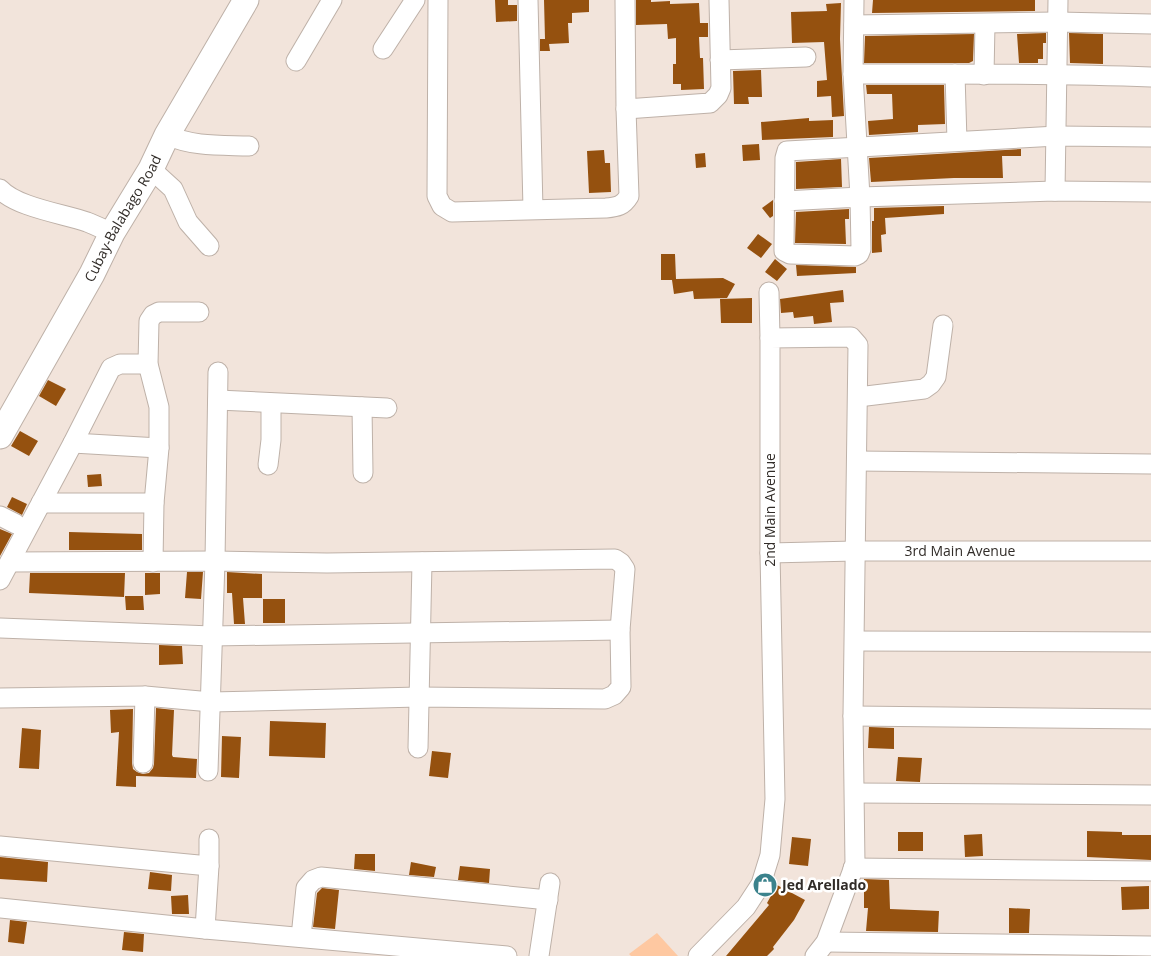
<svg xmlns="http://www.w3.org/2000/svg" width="1151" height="956" font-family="'Open Sans',sans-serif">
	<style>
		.green { fill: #fec8a1 }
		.building { fill: #95510f }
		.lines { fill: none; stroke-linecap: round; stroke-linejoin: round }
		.minor-casing { stroke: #beb1a8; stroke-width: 21 }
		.major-casing { stroke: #beb1a8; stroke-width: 27 }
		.minor { stroke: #fff; stroke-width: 19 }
		.major { stroke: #fff; stroke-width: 25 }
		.labels { text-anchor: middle; stroke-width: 5; stroke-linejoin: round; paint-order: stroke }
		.street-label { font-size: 14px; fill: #312c28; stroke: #fff }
		.poi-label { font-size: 14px; font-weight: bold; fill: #312c28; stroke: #fff; text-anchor: start }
	</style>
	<rect width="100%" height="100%" fill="#f2e4db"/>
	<path class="green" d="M657 933 678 956H631L629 954Z"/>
	<path class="building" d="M495 0H508V5H517V21L496 22Z
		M544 0H589V12L572 13V23H568L569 43 549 44 550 51H540V39H545Z
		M636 0H651V2L670 1V4L699 3 700 23H708V37H699L700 58H703L704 89 681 90V84H673V64H676V38L668 39 667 24 636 25Z
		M873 0H1035V11L872 13Z
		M841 3 840 39 844 116 832 117 831 96 817 97V81L827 80 824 42 792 43 791 12 827 11 826 4Z
		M1046 33V43H1043V59H1038V63H1019L1017 34Z
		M1069 33 1103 34V64L1070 63Z
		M974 34 973 61 969 63H864L865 36Z
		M761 70 762 97H748L749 104H734L733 71Z
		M866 85H944L945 124 918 125V132L869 135 868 121 893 119 892 94H867Z
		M809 118V121L833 120V137L762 140 761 122Z
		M759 144 760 160 743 161 742 145Z
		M1021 149V156H1002L1003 178H954L871 182 869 158Z
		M604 150 605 163H610L611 192 589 193 587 151Z
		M705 153 706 167 696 168 695 154Z
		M841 159 842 187 796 189V162Z
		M773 200V216L770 218 762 208Z
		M944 206V214L885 218 886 234 881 235 882 252 872 253V221H874V208Z
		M849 209V219H845L846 244 795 243 796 212Z
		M758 234 772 244 761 258 747 248Z
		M661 254H675L676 279 723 278 735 284 727 298 694 299 693 291 674 294 672 280H661Z
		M775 259 787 269 777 281 765 272Z
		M796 265 856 267V273L797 276Z
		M843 290 844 302 830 303 832 322 814 324 813 316 794 318 793 312 781 313 780 299Z
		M752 298V323H721L720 299Z
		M48 380 66 389 56 406 39 396Z
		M20 431 38 441 29 456 11 446Z
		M101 474 102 486 88 487 87 475Z
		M12 497 27 504 22 515 7 507Z
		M0 529 12 534 0 556Z
		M69 532 142 534V550H69Z
		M187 572H203L201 599 185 598Z
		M227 572 262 574V598H243L245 624H234L232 593H227Z
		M30 573H125L124 597 29 593Z
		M145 573H160V594L145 595Z
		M125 596H143L144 610H126Z
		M263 599H285V623H263Z
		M159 645 182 646 183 664 159 665Z
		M156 708 174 710 172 755 173 757 197 759 196 778 136 776V787L116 786 119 732 111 733 110 710 133 709 132 763 133 769 137 772 143 774 149 773 153 768 154 764Z
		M270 721 326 723 325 758 269 756Z
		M869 727 894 728V749L868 748Z
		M22 728 41 730 39 769 19 768Z
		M222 736 241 737 239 778 221 777Z
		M432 751 451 753 448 778 429 776Z
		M898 757 922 758 920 782 896 781Z
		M1087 831 1122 832V835H1151V860L1087 857Z
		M898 832H923V851H898Z
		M982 834 983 856 965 857 964 835Z
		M792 837 811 839 808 866 789 864Z
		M355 854H375V871L354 869Z
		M0 857 48 862 47 882 0 879Z
		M411 862 436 867 434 877 409 875Z
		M460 866 490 869 489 883 458 880Z
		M150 872 172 875 171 891 148 889Z
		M864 879 889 880 890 909 939 911 938 932 866 931 868 908H864Z
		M777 885 805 900 794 920 773 947 774 949 767 956H726L769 905 767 903Z
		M1149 886V909L1122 910 1121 887Z
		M322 888 339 890 335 929 313 927 317 893Z
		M188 895 189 914H172L171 896Z
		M1009 908 1030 909 1029 933H1009Z
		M10 920 27 922 24 944 8 942Z
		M124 932 144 934 143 952 122 950Z"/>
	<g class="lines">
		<defs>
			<g id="minor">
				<path d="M438 0 437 196 442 206 452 212 606 208C617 207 623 206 629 196L626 109 625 0"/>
				<path d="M528 0 533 209"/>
				<path d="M854 0 853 74 860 197 1055 191 1151 192"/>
				<path d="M854 25 1058 22 1151 24"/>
				<path d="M383 49 415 0"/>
				<path d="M720 60 806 57"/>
				<path d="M296 61 332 0"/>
				<path d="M853 74C952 74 1052 73 1151 77"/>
				<path d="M955 74 957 141"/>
				<path d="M984 75 985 24"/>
				<path d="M626 109 710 103 718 95 721 88 719 0"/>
				<path d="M167 135C193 147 222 145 249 146"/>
				<path d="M151 169 173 189 188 222 209 246"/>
				<path d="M0 189C16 207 64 214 87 222 95 225 103 229 112 233"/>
				<path d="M1055 191 1058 0"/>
				<path d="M784 201 860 197 861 249 859 254 855 256 790 254 784 251V245L785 158 787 151 1057 136 1151 137"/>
				<path d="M769 292 770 338"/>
				<path d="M858 397 924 389 931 384 936 377 943 325"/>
				<path d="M218 400 387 408"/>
				<path d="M362 407 363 473"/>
				<path d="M73 443 159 448"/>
				<path d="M857 461 1151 464"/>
				<path d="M268 465 271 440V403"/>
				<path d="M41 503H154"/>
				<path d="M0 516 16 524"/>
				<path id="s1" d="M770 553 855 551H1151"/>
				<path d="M153 562 154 503 159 448V407L148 364 149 321 153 315 159 312H199"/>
				<path d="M0 580 73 443 111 368 120 364H148"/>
				<path d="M0 628 212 636 620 630"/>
				<path d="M855 641 1151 642"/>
				<path d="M0 698 145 696 211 702 419 697 605 699 614 695 621 687 620 630 625 569 621 563 615 559 327 563 215 561 10 562"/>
				<path d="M853 716 1151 719"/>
				<path d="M418 748 422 562"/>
				<path d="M143 763 145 696"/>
				<path d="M208 771 215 561 218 372"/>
				<path d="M855 793 1151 795"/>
				<path d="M0 846 209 866"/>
				<path d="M853 868 1151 871"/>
				<path d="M0 908 205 929 209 866V839"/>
				<path d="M205 929 507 956"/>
				<path d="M301 937 306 888 313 880 321 877 548 900"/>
				<path d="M826 942 1151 946"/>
				<path d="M539 956 550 883"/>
				<path d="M698 956 746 907 761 884 770 855 775 799 770 553V338L851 337 858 345 853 716 855 864 826 942 815 956"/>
			</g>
			<g id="major">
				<path id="s2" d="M0 436 92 274 112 233 151 169 167 135 246 0"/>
			</g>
		</defs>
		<use href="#minor" class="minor-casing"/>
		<use href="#major" class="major-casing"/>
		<use href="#minor" class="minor"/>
		<use href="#major" class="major"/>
	</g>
	<defs>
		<symbol id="shop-disc" viewBox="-11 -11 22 22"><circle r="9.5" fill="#3b828c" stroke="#fff"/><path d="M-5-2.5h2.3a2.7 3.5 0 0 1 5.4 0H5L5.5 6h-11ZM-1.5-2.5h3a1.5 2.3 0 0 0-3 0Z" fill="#fff"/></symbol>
	</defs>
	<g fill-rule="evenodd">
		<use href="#shop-disc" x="751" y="871" width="28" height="28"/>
	</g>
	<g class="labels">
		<g class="street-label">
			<text dy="5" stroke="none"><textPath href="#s2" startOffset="250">Cubay-Balabago Road</textPath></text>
			<text transform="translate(770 510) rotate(-90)" y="5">2nd Main Avenue</text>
			<text dy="5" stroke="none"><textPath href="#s1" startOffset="190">3rd Main Avenue</textPath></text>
		</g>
		<g class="poi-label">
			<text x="782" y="890">Jed Arellado</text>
		</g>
	</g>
</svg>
